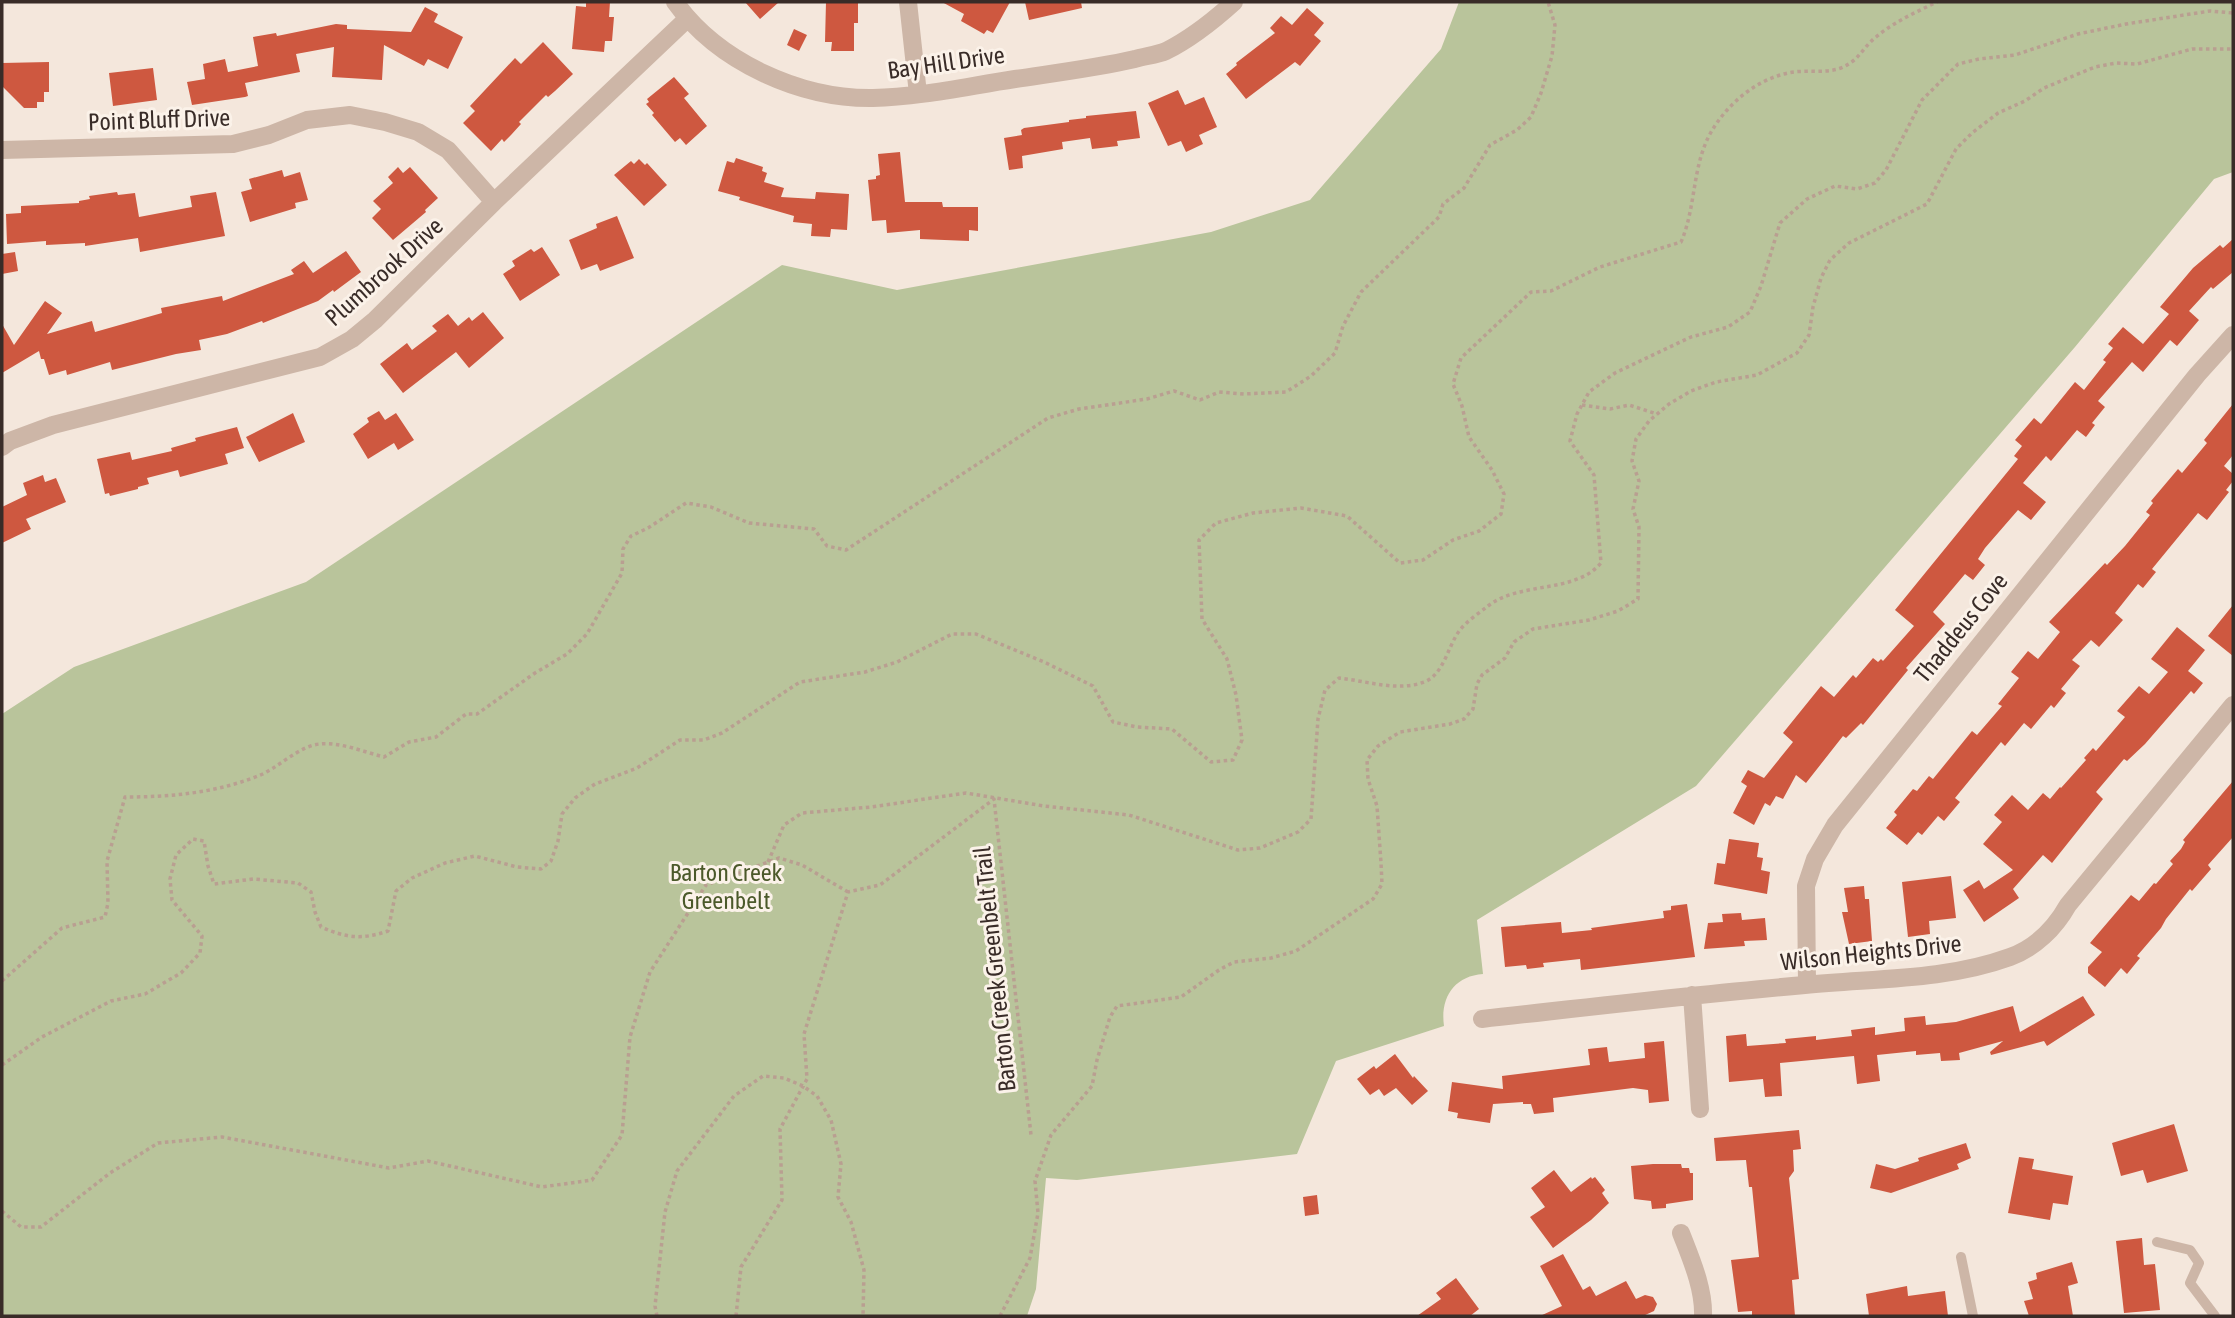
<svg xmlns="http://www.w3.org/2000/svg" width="2235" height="1318" font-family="'Asap Condensed',sans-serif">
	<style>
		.green { fill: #b9c49b }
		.building { fill: #ce5840 }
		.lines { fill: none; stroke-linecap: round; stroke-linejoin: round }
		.path { stroke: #b99f91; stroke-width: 3.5; stroke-dasharray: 3.5 3.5; stroke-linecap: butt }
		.service { stroke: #cdb6a7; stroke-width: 10 }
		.minor { stroke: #cdb6a7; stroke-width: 18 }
		.labels { text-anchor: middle; stroke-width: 6; stroke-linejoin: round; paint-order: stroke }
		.street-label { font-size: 24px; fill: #392c28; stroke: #fbf2e9 }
		.park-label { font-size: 24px; fill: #4b592a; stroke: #fbf2e9 }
	</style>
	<rect width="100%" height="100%" fill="#f4e7dc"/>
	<path class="green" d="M1459 2H2233V172L2214 179 2075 347 1696 786 1477 920 1483 974C1454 976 1440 998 1444 1026L1336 1061 1297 1154 1077 1180 1046 1178 1036 1289 1027 1316H2V714L74 667 306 582 782 265 897 290 1211 232 1310 200 1441 49Z"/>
	<path class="building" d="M586 2H610L609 17H614L612 41H605L604 52 572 49 576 6 586 7Z
		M745 2H779L760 19Z
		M826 2H858V23H854V51H831L832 42H825Z
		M942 2H1010L993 33 987 30 984 34 961 21 964 14Z
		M1025 2H1081L1082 8 1029 20Z
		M425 7 438 14 434 22 463 37 448 69 428 59 424 66 384 45 382 80 332 77 334 47 296 54 300 72 245 83 248 96 245 97 192 105 187 82 205 79 203 64 225 59 228 72 258 66 253 37 276 33 277 36 336 24 347 25V29L411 32Z
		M1307 8 1324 23 1314 35 1321 41 1300 66 1295 62 1246 99 1226 74 1237 65 1236 63 1275 33 1270 28 1281 16 1292 25Z
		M794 29 807 35 799 51 787 45Z
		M543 42 573 74 555 91 548 97 546 95 519 122 521 124 511 135 504 142 502 139 491 151 463 123 475 111 470 106 515 58 521 64Z
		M49 62V92H44V102H37V108H24L2 86V63Z
		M153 68 157 100 113 106 109 73Z
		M674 77 689 94 684 98 707 126 686 145 680 138 675 142 652 115 654 113 646 104 649 102 647 99Z
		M1178 90 1185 105 1204 97 1217 127 1199 135 1203 144 1186 152 1181 141 1168 146 1148 103Z
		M1136 111 1140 138 1117 141 1118 146 1092 149 1090 138 1062 142 1063 149 1022 156 1023 168 1009 170 1004 138 1022 135 1021 130 1024 128 1069 122V120L1086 118V116Z
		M900 152 905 202H942L943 207H978V231L969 230V241L920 239V230L887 233 886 220 872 221 868 180 876 179V176L880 175 878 154Z
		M736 158 763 167 762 171 767 173 764 182 784 188 781 197 815 199 816 192 849 194 847 230 831 229 830 237 811 236 812 224 793 222 794 216 739 200 740 197 718 191 727 161 734 163Z
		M639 159 645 165 647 163 667 185 644 206 614 175 631 161 634 164Z
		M398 167 403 173 410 167 438 198 425 210 426 212 393 240 372 218 381 209 373 201 393 183 388 177Z
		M282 170 284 177 300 172 308 200 295 203 296 208 250 222 241 192 252 189 249 179Z
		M117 192 118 195 135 193 139 217 192 207 190 196 216 192 225 236 140 252 138 238 85 246V243L46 245V241L7 244 6 214 21 213V206L79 203V201L90 199 89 196Z
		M617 216 634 258 600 271 597 264 581 270 569 240 597 228 596 224Z
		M2233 239V272L2213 289 2211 287 2189 311 2199 320 2177 346 2170 340 2143 372 2132 362 2098 401 2105 407 2092 423 2095 425 2086 437 2077 430 2051 461 2046 456 2023 483 2046 502 2031 520 2018 510 1985 548 1978 559 1985 565 1973 580 1965 574 1933 612 1945 624 1906 668 1908 670 1863 725 1861 723 1846 738 1843 736 1806 783 1796 775 1783 799 1776 796 1770 806 1765 803 1754 825 1733 813 1747 786 1741 782 1748 770 1764 778 1793 742 1783 733 1821 686 1834 697 1853 675 1856 678 1873 658 1878 662 1881 659 1883 661 1914 626 1895 610 2018 459 2014 456 2022 446 2015 440 2034 418 2041 424 2075 382 2084 390 2106 362 2103 360 2113 348 2108 344 2123 327 2143 344 2169 314 2160 307 2193 268 2220 245 2223 248Z
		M542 247 560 275 520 301 503 274 515 266 512 261 531 249 534 252Z
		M346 251 361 272 334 292 333 290 318 301 263 323 262 321 227 334 199 340 201 350 176 354 112 370 110 362 67 375 66 370 49 375 44 359H41L39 351 2 373V324L14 345 45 301 62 313 47 334 92 321 95 332 162 313 161 308 222 296 223 301 294 274 291 270 304 261 313 273Z
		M15 252 18 271 2 274V254Z
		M483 312 504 338 469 368 456 352 403 393 380 364 407 343 412 350 437 331 432 326 448 314 458 326 469 317 472 321Z
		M2233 404V455L2224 466 2233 474V481L2226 490 2229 492 2207 520 2198 513 2152 569 2156 572 2143 588 2138 584 2115 613 2123 620 2099 647 2091 640 2072 660 2080 666 2061 689 2066 693 2054 708 2051 705 2031 729 2024 723 2005 746 2001 742 1955 798 1960 802 1944 821 1938 816 1922 835 1918 832 1907 845 1886 828 1897 815 1894 812 1913 789 1917 791 1929 776 1933 779 1972 731 1977 735 2002 706 1998 704 2019 678 2011 672 2028 651 2038 659 2060 632 2049 622 2105 563 2107 565 2125 546 2150 515 2146 512 2153 503 2151 501 2178 469 2182 473 2207 443 2204 440Z
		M379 411 385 420 396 413 414 440 398 450 394 443 368 459 353 434 369 422 367 418Z
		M293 413 305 442 259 462 246 437Z
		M237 427 244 448 225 454 228 464 180 477 178 470 147 478 149 484 138 487V489L110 496 109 493 105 494 97 459 130 452 132 460 172 451 171 448 196 441 195 438Z
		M43 475 45 482 56 478 66 502 26 519 31 529 2 543V507L27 495 23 483Z
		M2233 605V656L2208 636Z
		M2177 627 2205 650 2188 671 2203 683 2194 694 2191 691 2145 744 2127 761 2124 759 2096 792 2103 799 2052 863 2043 855 2013 889 2019 898 1984 922 1963 890 1979 880 1984 889 2013 870 1983 844 2002 822 1994 815 2012 795 2028 810 2043 793 2050 799 2060 787 2061 788 2086 760 2084 758 2093 748 2096 751 2125 717 2117 711 2139 686 2149 694 2168 672 2151 659Z
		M2233 781V837L2208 865 2211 869 2192 891 2190 889 2166 919 2161 928 2137 956 2140 958 2127 974 2121 968 2105 987 2088 973V967L2102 952 2090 943 2131 895 2139 901 2154 883 2156 884 2173 864 2170 861 2181 849 2185 842 2183 840Z
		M1729 839 1759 843 1757 857 1763 858 1761 870 1770 872 1767 894 1714 884 1717 863 1725 864Z
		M1951 876 1956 918 1929 921 1930 934 1908 937 1902 882Z
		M1864 886 1865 899H1869L1872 941 1849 944 1842 912H1848L1844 888Z
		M1687 904 1695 957 1581 970 1580 959 1543 963 1544 967 1527 969 1526 965 1505 967 1501 927 1561 922 1562 933 1592 930 1591 928 1664 918 1663 911 1671 910V906Z
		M1741 913 1742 920 1765 918 1767 940 1744 941 1745 946 1704 949 1708 923 1723 922 1722 914Z
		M2083 996 2095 1015 2047 1046 2044 1041 1991 1055 1990 1052 2003 1041 1959 1053 1960 1060 1941 1061 1940 1053 1916 1055V1051L1877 1055 1880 1081 1857 1084 1854 1056 1780 1063 1782 1096 1765 1097 1763 1079 1729 1082 1726 1036 1746 1034 1747 1046 1786 1043 1785 1039 1816 1036V1040L1852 1036 1851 1030 1875 1027V1035L1905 1031 1904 1018 1925 1016 1926 1025 1956 1022 2013 1006 2020 1032Z
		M1664 1041 1669 1101 1649 1103 1648 1090 1633 1088 1553 1098 1554 1112 1534 1114 1531 1104H1523V1102L1493 1104 1490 1123 1457 1118 1458 1113 1448 1111 1452 1082 1503 1089 1502 1076 1590 1065 1588 1049 1607 1047 1609 1062 1645 1058 1644 1043Z
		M1395 1054 1413 1078 1414 1076 1428 1091 1412 1105 1396 1088 1384 1096 1379 1089 1370 1095 1357 1079 1374 1066 1376 1069Z
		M2174 1124 2188 1171 2147 1183 2143 1170 2121 1176 2112 1143Z
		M1799 1130 1801 1149 1793 1150 1794 1171 1789 1178 1799 1279 1792 1280 1795 1316H1752V1311L1738 1312 1731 1260 1759 1257 1752 1187H1749L1746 1160 1716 1161 1714 1138Z
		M1966 1143 1971 1158 1957 1164 1959 1169 1891 1193 1870 1188 1876 1164 1895 1169 1919 1161 1918 1158Z
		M2019 1157 2034 1159 2032 1169 2073 1176 2068 1205 2053 1203 2050 1220 2008 1213Z
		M1653 1164H1681L1682 1168H1689L1690 1173H1693V1200L1666 1204V1208L1652 1209 1651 1201 1634 1199 1631 1166Z
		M1554 1170 1571 1192 1591 1177 1592 1179 1595 1177 1605 1190 1602 1193 1609 1203 1591 1220 1553 1248 1530 1217 1545 1207 1531 1188Z
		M1317 1195 1319 1214 1305 1216 1303 1197Z
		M2142 1238 2144 1265 2155 1264 2160 1310 2124 1313 2116 1241Z
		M1563 1254 1583 1290 1590 1286 1596 1296 1626 1281 1636 1299 1645 1295 1653 1297 1657 1304 1654 1311 1643 1316H1540L1562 1306 1540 1266Z
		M2072 1262 2078 1283 2068 1286 2073 1316H2029L2024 1301 2033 1299 2028 1282 2037 1279 2036 1273Z
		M1456 1278 1479 1309 1470 1316H1417L1441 1299 1436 1293Z
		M1907 1286 1908 1296 1945 1291 1948 1316H1869L1866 1294Z"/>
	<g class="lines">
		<path class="path" d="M1582 405 1610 409 1629 405 1657 414
			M768 862 784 825 802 813 871 807 966 793 1044 806 1129 815 1238 850 1260 848 1298 832 1311 819 1318 719 1325 690 1339 678C1367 681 1398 692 1424 682 1444 675 1448 645 1460 630 1467 621 1479 613 1488 606 1520 581 1575 594 1601 563L1594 475 1570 441 1577 414 1589 392 1615 373 1691 337 1728 327 1750 312 1761 286 1780 223 1807 199 1835 186 1857 189 1875 183 1886 170 1922 100 1958 64 1979 59 2015 55 2078 34 2126 24 2210 11 2233 13
			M2 981 62 928 105 917 108 903 107 861 125 797C171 797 215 793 258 776 277 769 300 745 320 744 341 742 364 752 384 757L409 742 436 737 466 714H477L535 673 567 654 587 634 622 573 623 549 631 536 648 528 686 503 711 507 749 523 814 529 827 546 846 550 1048 418 1079 409 1147 399 1174 391 1200 400 1219 392 1244 394 1286 392 1311 376 1335 353 1343 326 1361 292 1439 217 1443 204 1464 188 1490 145 1517 130 1531 117 1541 93 1552 56 1555 25 1548 2
			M2 1065 42 1037 111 1001 145 994 181 973 200 953 202 936 172 900 170 879 176 855 193 839 204 841 208 866 214 884 253 879 298 883 311 892 315 912 321 927C347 938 361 940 388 931L396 891 412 878 445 863 475 856 517 867 541 869 551 861 558 841 562 814 575 798 595 784 637 768 680 740H704L722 733 800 682 865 672 897 662 952 634H976L1044 662 1093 686 1113 722 1137 727 1172 729 1211 762 1233 760 1242 740 1236 695 1227 659 1202 619 1199 540 1216 523 1253 513 1301 508 1347 516 1400 563 1423 560 1453 540 1479 531 1501 514 1504 494 1492 470 1469 437 1462 406 1453 384 1461 358 1531 292 1551 291 1600 267 1681 242C1696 208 1692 167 1710 134 1726 105 1755 80 1788 73 1805 69 1825 74 1841 68 1860 60 1862 48 1876 37 1894 22 1916 12 1937 2
			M2 1211 21 1227H41L110 1173 158 1143 222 1137 389 1168 428 1161 542 1187 592 1180 622 1135 630 1037 650 972 706 885 779 858 802 865 848 892
			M657 1316 655 1306 665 1212 677 1171 734 1096 763 1076 784 1078 803 1086 817 1096 831 1120 841 1164 838 1197 851 1222 864 1270 863 1316
			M736 1316 741 1267 782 1200 780 1129 807 1079 804 1034 848 892 880 885 994 799 1031 1135
			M1000 1316 1030 1258 1038 1213 1035 1181 1051 1135 1092 1086 1097 1060 1110 1017 1117 1006 1181 997 1219 970 1234 962 1271 958 1296 951 1373 899 1382 884 1381 863 1377 806 1368 779 1367 760 1378 746 1400 732 1450 724 1464 719 1473 709 1477 684 1482 675 1505 658 1514 642 1533 629 1589 620 1618 611 1638 599 1639 527 1633 509 1639 481 1632 461 1636 439 1649 421 1669 404 1691 391 1716 382 1757 375 1797 353 1809 335 1813 307 1821 278 1830 260 1849 243 1927 204 1956 149 1972 133 1998 113 2025 101 2044 88 2095 67 2116 63 2137 64 2192 49H2233"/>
		<path class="service" d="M2157 1242 2190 1250 2199 1263 2190 1283 2215 1316
			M1961 1257 1973 1316"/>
		<path class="minor" d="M675 2C718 62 800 99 873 98 920 97 968 86 1015 79 1055 73 1096 68 1135 59 1145 56 1157 55 1166 51 1192 38 1213 21 1234 2
			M908 2 918 94
			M2 150 233 144 269 135 307 120 350 115 385 122 418 132 448 150 494 202
			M2 447 10 441 53 425 320 357 352 339 375 320 494 202 687 19
			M1807 984 1806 886 1815 859 1835 825 2197 375 2233 335
			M1692 995 1700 1109
			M1482 1019C1590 1007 1697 994 1805 985 1873 978 1944 981 2010 957 2035 948 2055 928 2068 905L2233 705
			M1681 1233C1691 1259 1704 1288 1703 1316"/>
	</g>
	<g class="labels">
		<g class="street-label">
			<text transform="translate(946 63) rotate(-8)" y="8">Bay Hill Drive</text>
			<text transform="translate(159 120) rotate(-2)" y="8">Point Bluff Drive</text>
			<text transform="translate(384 272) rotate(-42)" y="8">Plumbrook Drive</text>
			<text transform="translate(1961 628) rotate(-51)" y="8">Thaddeus Cove</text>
			<text transform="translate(1871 953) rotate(-6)" y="8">Wilson Heights Drive</text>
			<text transform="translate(995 969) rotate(-96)" y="8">Barton Creek Greenbelt Trail</text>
		</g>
		<g class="park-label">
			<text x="726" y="881">Barton Creek<tspan x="726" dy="28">Greenbelt</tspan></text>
		</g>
	</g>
	<rect width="2235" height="1318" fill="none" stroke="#392c28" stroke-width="7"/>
</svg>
